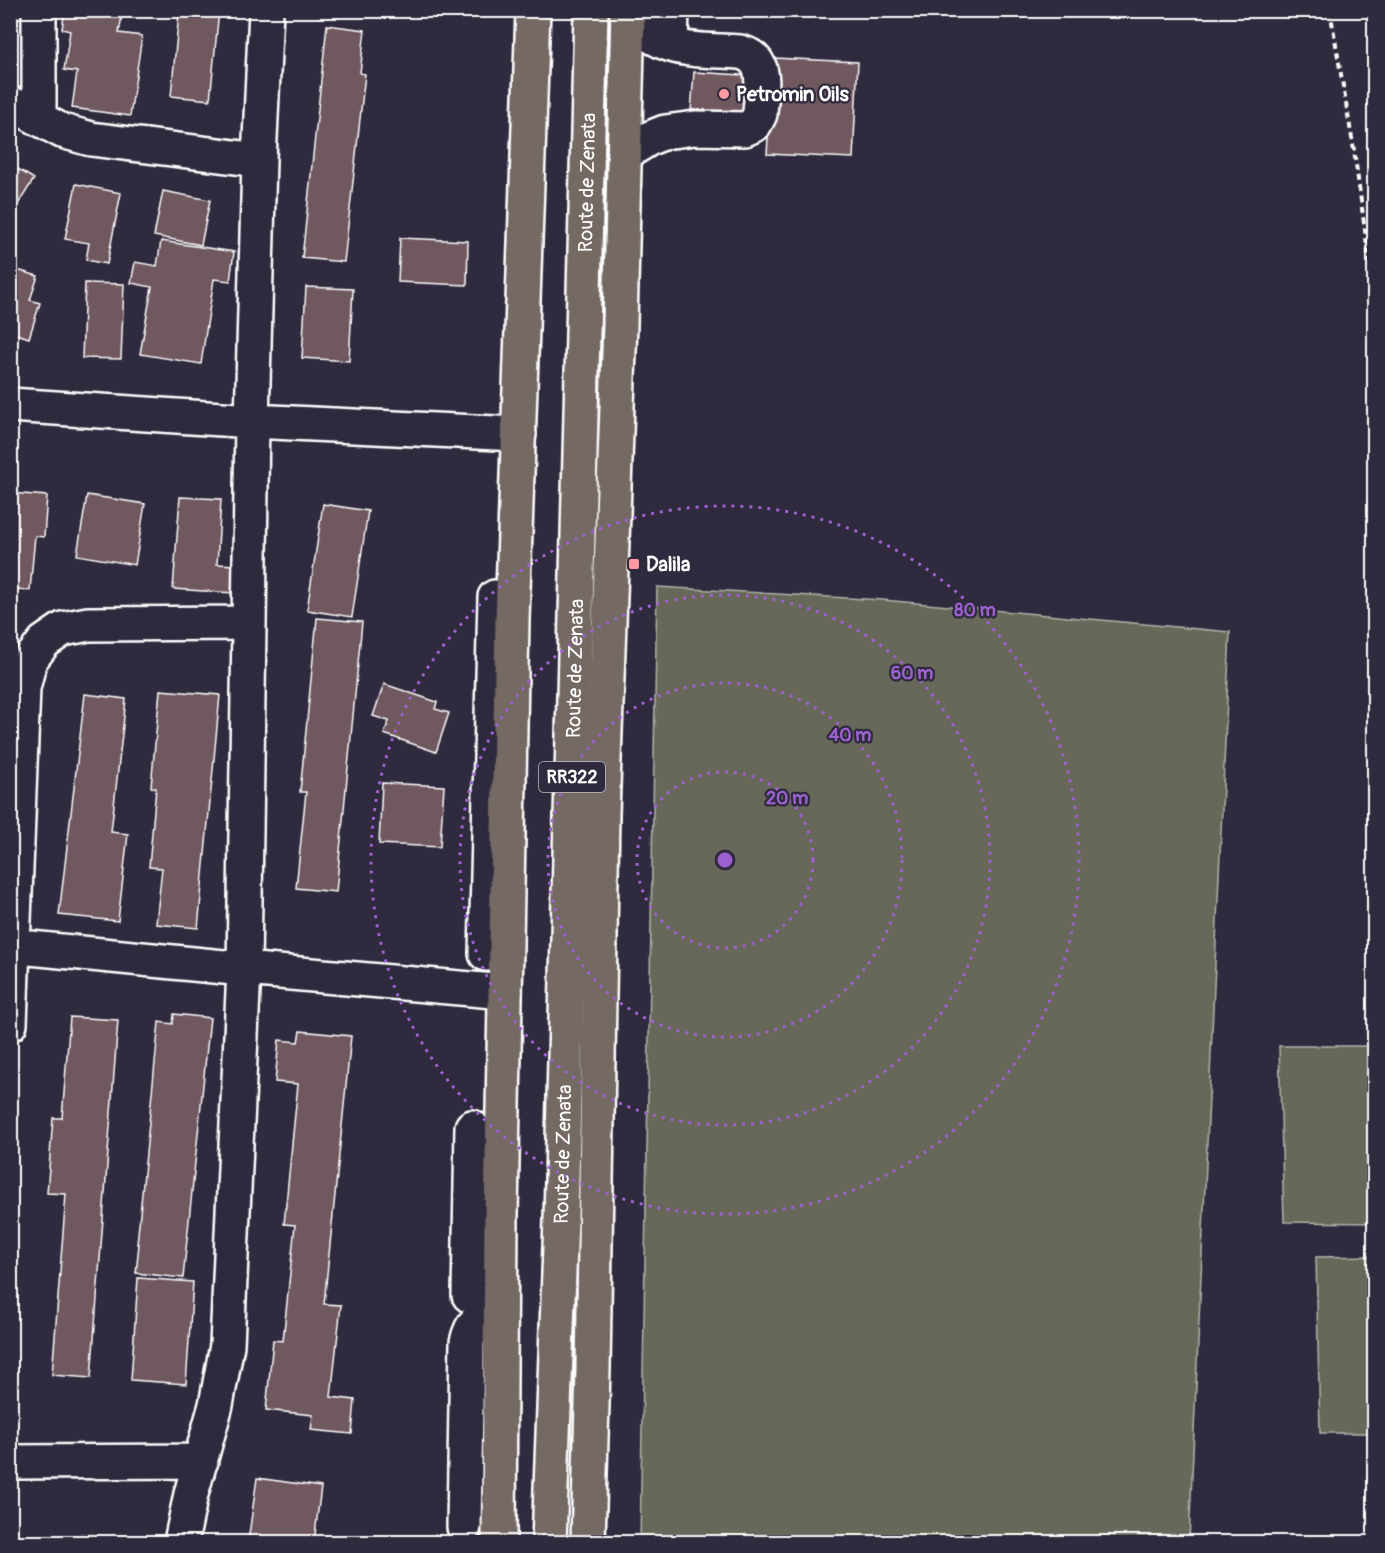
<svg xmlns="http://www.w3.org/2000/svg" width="1385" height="1553" font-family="Pangolin,sans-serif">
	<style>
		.green { fill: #67685a; stroke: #b3b4ac; stroke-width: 1.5 }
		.building { fill: #6f585f; stroke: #fff; stroke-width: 1.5 }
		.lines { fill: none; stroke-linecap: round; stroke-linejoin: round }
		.minor-casing { stroke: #fff; stroke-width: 38 }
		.major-casing { stroke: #fff; stroke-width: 38 }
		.path { stroke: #fff; stroke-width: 4; stroke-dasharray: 6 4.5; stroke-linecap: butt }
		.minor { stroke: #2f2a3d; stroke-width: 33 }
		.major { stroke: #756964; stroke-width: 33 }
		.ring { fill: none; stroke: #9c61cf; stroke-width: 3; stroke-dasharray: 3 6 }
		.poi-dot { fill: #ff9aa2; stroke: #2f2a3d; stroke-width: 2 }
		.labels { text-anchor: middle; stroke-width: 4.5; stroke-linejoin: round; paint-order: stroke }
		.shield { fill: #2f2a3d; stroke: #c1bfc5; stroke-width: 1.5 }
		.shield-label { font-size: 18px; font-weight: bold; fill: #fff }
		.poi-label { font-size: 20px; font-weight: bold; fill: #fff; stroke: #2f2a3d; text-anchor: start }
		.street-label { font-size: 20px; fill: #fff; stroke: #2f2a3d }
		.centre { fill: #9c61cf; stroke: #2f2a3d; stroke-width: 3 }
		.ring-label { font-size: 18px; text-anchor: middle; font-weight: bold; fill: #9c61cf; stroke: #2f2a3d; stroke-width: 4.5; stroke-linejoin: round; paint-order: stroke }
	</style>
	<rect width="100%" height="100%" fill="#2f2a3d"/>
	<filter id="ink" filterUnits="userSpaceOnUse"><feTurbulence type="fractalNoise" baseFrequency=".0167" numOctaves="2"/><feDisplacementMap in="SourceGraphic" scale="12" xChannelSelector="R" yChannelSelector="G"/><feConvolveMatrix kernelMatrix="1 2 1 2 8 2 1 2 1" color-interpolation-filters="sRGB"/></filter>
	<g filter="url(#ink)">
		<path class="green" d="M657 587 883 600 1230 632 1189 1542H640Z
			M1279 1046H1374V1223L1284 1222Z
			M1374 1256V1433H1320L1316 1257Z"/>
		<path class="building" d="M65 10H123L119 33 142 36 130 116 72 108 77 72 64 70 70 31 62 29Z
			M153 10H219L210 100 171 96 179 13Z
			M327 25 365 30 360 73 365 74 344 262 302 258Z
			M773 58 858 62 853 158 767 154Z
			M694 72 757 76 755 116 691 112Z
			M10 164 34 179 10 217Z
			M76 184 121 193 107 264 86 260 89 243 65 239Z
			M163 191 210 200 201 245 154 236Z
			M400 238 468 241 467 285 398 282Z
			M161 241 234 252 230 281 214 279 201 364 140 354 152 287 131 283 135 262 157 266Z
			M10 268 38 276 30 300 40 303 29 338 10 332Z
			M85 283 124 284 121 359 82 358Z
			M306 287 353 289 349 361 302 358Z
			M10 493 47 496 44 537 35 536 30 590 10 589Z
			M87 495 145 504 135 565 77 555Z
			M180 497 221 499 217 564 236 565 234 593 173 589Z
			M323 504 368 511 352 617 307 610Z
			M317 618 362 622 336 892 296 888 306 792H300Z
			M384 684 437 702 435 709 449 713 436 752 384 734 389 721 373 716Z
			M160 690 220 695 198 928 156 924 162 868 149 867 156 788 151 787Z
			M85 694 126 699 111 832 128 834 118 921 59 915Z
			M382 783 444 786 440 847 379 844Z
			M174 1014 210 1018 183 1278 136 1273 139 1244H137L159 1022 173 1024Z
			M70 1017 118 1020 91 1378 52 1375 66 1194 47 1193 53 1118H62Z
			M300 1031 351 1036 324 1304 341 1305 331 1397 355 1400 352 1434 311 1430 313 1415 266 1410 273 1340 283 1341 295 1225 284 1224 298 1084 275 1082 279 1040 298 1042Z
			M138 1278 193 1282 186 1384 131 1380Z
			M257 1478 321 1487 314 1542H248Z
			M81 1534 149 1542H80Z
			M10 1539H41V1542H10Z"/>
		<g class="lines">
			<defs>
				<path id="minor" d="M671 45 672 10
					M10 103 62 131 91 139 259 160
					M39 119V10
					M624 154 650 138 665 132 695 128 745 129 754 125 757 120 760 114C761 91 770 59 740 52 692 49 663 54 627 15
					M10 405 252 421 519 434
					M10 946 244 969 505 992
					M486 954 495 597
					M10 1024 23 688 30 660 44 642 63 629 88 624 249 623
					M469 1295 472 1127
					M10 1462 201 1461
					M464 1527 467 1342C471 1324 481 1312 500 1309
					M181 1542 191 1494 216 1405 227 1345 244 969 252 421 259 160 266 10"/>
				<g id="major">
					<path d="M499 1542 501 1217 512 620 533 10"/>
					<path id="s1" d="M549 1542 561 1219 591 10"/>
					<path d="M588 1542 593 1370 602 814 620 325 628 10"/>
				</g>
			</defs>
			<use href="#minor" class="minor-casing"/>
			<use href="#major" class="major-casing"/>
			<path class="path" d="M1330 10 1354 150 1374 296"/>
			<use href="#minor" class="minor"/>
			<use href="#major" class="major"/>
		</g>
	</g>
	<g class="ring">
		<circle cx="725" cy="860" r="88"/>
		<circle cx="725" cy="860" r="177"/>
		<circle cx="725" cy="860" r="265"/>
		<circle cx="725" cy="860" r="354"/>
	</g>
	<g class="poi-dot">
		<circle cx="724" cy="94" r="6"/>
		<rect x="628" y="558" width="12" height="12" rx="3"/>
	</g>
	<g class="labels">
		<rect class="shield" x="539" y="762" width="66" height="30" rx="4.5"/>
		<g class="shield-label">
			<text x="572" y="783">RR322</text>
		</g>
		<g class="poi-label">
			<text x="736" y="101">Petromin Oils</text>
			<text x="646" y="571">Dalila</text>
		</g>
		<g class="street-label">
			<text dy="7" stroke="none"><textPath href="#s1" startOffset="1360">Route de Zenata</textPath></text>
			<text dy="7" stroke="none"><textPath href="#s1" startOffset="874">Route de Zenata</textPath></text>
			<text dy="7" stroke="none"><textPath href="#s1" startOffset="388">Route de Zenata</textPath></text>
		</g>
	</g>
	<circle cx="725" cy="860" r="9" class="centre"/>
	<g class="ring-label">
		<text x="975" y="616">80 m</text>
		<text x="912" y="679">60 m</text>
		<text x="850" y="741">40 m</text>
		<text x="787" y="804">20 m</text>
	</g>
	<rect width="1385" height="1553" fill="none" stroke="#2f2a3d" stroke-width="36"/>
	<rect x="18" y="18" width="1349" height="1517" fill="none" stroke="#fff" stroke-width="2" filter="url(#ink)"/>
</svg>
